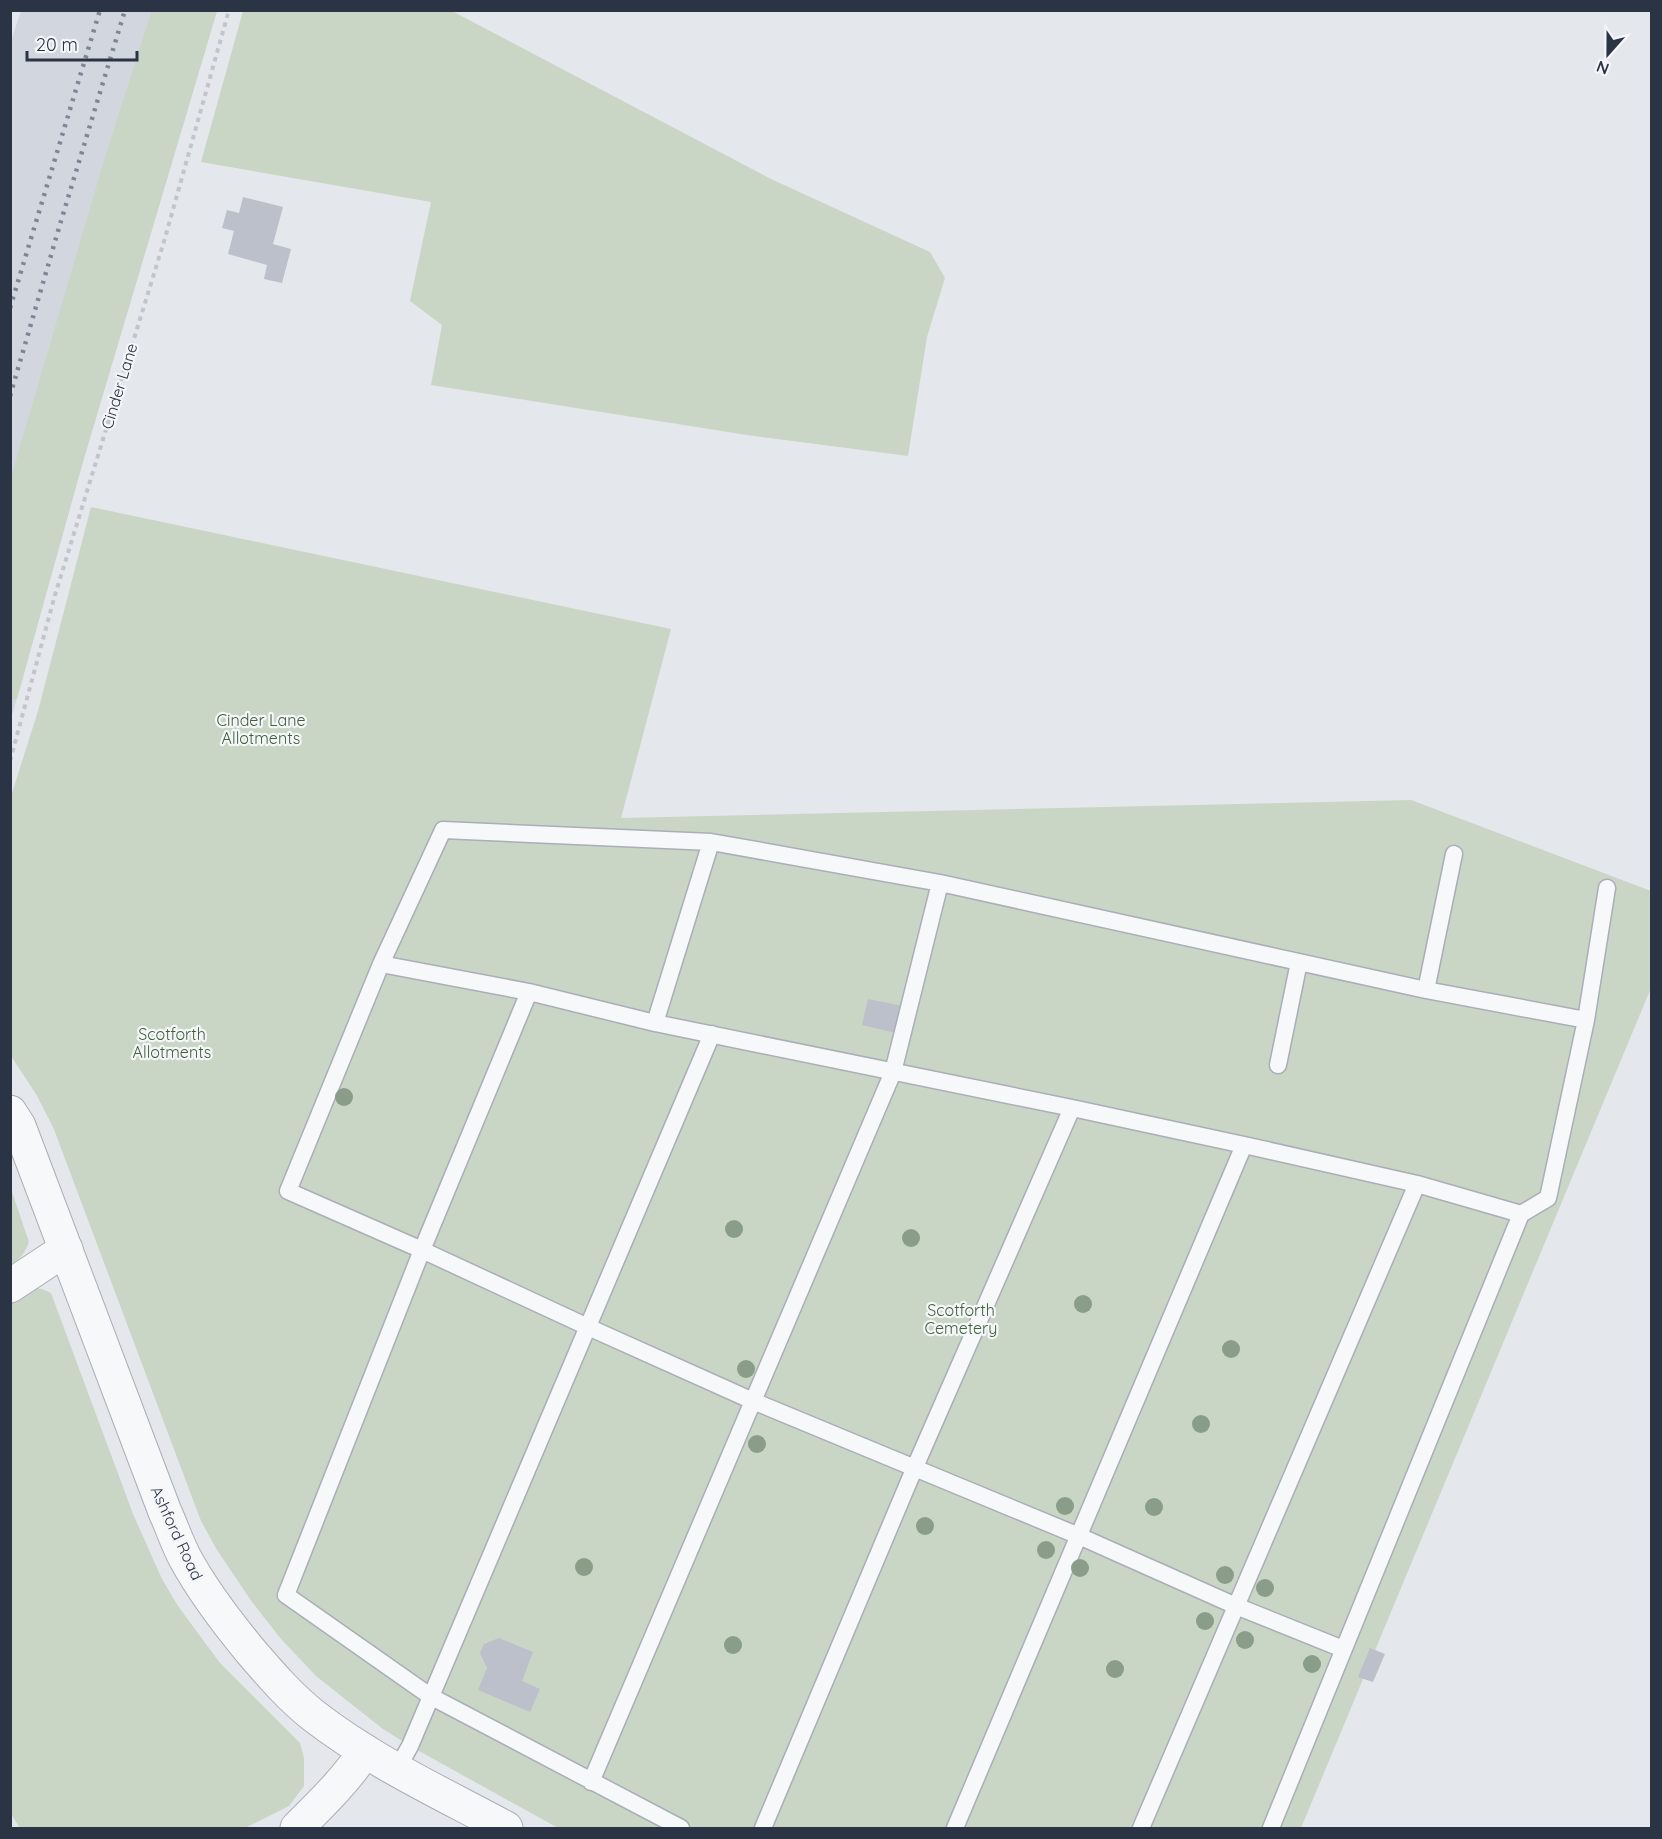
<svg xmlns="http://www.w3.org/2000/svg" width="1662" height="1839" font-family="Quicksand,sans-serif">
	<style>
		.built { fill: #d2d6de }
		.green { fill: #c9d6c5 }
		.building { fill: #bbc0ca }
		.lines { fill: none; stroke-linecap: round; stroke-linejoin: round }
		.service-casing { stroke: #a9aeb7; stroke-width: 19 }
		.minor-casing { stroke: #a9aeb7; stroke-width: 35 }
		.tertiary-casing { stroke: #a9aeb7; stroke-width: 35 }
		.path { stroke: #c2c5cb; stroke-width: 4; stroke-dasharray: 4.5 4.5; stroke-linecap: butt }
		.service { stroke: #f7f8fa; stroke-width: 16 }
		.minor { stroke: #f7f8fa; stroke-width: 33 }
		.tertiary { stroke: #f7f8fa; stroke-width: 33 }
		.rail { stroke: #7d8696; stroke-width: 4.5; stroke-dasharray: 3 6; stroke-linecap: butt }
		.tree { fill: #899d89 }
		.labels { text-anchor: middle; stroke-width: 4.5; stroke-linejoin: round; paint-order: stroke }
		.street-label { font-size: 16px; fill: #2b3445; stroke: #f4f6f9 }
		.park-label { font-size: 16px; fill: #3f6138; stroke: #f4f6f9 }
	</style>
	<rect width="100%" height="100%" fill="#e4e7ec"/>
	<path class="built" d="M21 11H217L82 465 11 719V41Z"/>
	<path class="green" d="M152 10 217 11 82 465 17 699H11V477L105 157Z
		M243 11H452L771 179 930 252 945 278 927 337 908 456 747 435 431 385 442 325 410 301 431 202 201 162Z
		M91 507 671 629 621 818 1411 800 1651 891V988L1301 1828H558L410 1746 383 1729 316 1676 281 1639 252 1602 217 1550 201 1521 53 1127 36 1094 11 1056V796L38 711Z
		M10 1186 29 1242C25 1251 21 1261 11 1263Z
		M30 1287 42 1289 51 1293 133 1514 162 1579 178 1606 220 1663 300 1743 304 1758V1786L289 1806 245 1828H20L11 1814 10 1294Z"/>
	<path class="building" d="M243 197 283 207 273 244 291 249 282 283 264 279 267 265 228 254 234 231 222 228 227 210 239 213Z
		M868 999 903 1006 896 1033 862 1025Z
		M499 1638 533 1652 522 1681 540 1689 530 1712 478 1690 487 1668 480 1653 484 1644Z
		M1370 1648 1385 1654 1373 1682 1358 1677Z"/>
	<g class="lines">
		<defs>
			<path id="service" d="M381 964 529 992 655 1023 1072 1108 1244 1145 1417 1184 1521 1214
				M1426 990 1454 854
				M529 992 422 1250 588 1327 753 1401 1079 1536 1236 1606 1343 1649
				M655 1023 711 842
				M1278 1065 1299 962
				M397 1769 410 1746 712 1034
				M591 1782 893 1072 940 883
				M681 1828 430 1696 286 1595 422 1250 288 1191 381 964 443 830 711 842 940 883 1426 990 1586 1020
				M763 1828 915 1467 1072 1108
				M955 1828 1244 1145
				M1141 1828 1417 1184
				M1271 1828 1521 1214 1548 1198 1586 1020 1607 888"/>
			<path id="minor" d="M10 1286 66 1249
				M297 1828C321 1804 346 1780 365 1751"/>
			<path id="tertiary" d="M10 1112 19 1126 165 1512C172 1527 177 1543 185 1558 204 1593 228 1624 253 1654 272 1676 291 1698 314 1716 372 1761 441 1793 506 1828"/>
		</defs>
		<use href="#service" class="service-casing"/>
		<use href="#minor" class="minor-casing"/>
		<use href="#tertiary" class="tertiary-casing"/>
		<path class="path" d="M10 761 55 595 165 238 229 10"/>
		<use href="#service" class="service"/>
		<use href="#minor" class="minor"/>
		<use href="#tertiary" class="tertiary"/>
		<path class="rail" d="M10 308 100 10
			M10 396 61 221 125 10"/>
	</g>
	<g class="tree">
		<circle cx="344" cy="1097" r="9"/>
		<circle cx="734" cy="1229" r="9"/>
		<circle cx="911" cy="1238" r="9"/>
		<circle cx="1083" cy="1304" r="9"/>
		<circle cx="1231" cy="1349" r="9"/>
		<circle cx="746" cy="1369" r="9"/>
		<circle cx="1201" cy="1424" r="9"/>
		<circle cx="757" cy="1444" r="9"/>
		<circle cx="1065" cy="1506" r="9"/>
		<circle cx="1154" cy="1507" r="9"/>
		<circle cx="925" cy="1526" r="9"/>
		<circle cx="1046" cy="1550" r="9"/>
		<circle cx="584" cy="1567" r="9"/>
		<circle cx="1080" cy="1568" r="9"/>
		<circle cx="1225" cy="1575" r="9"/>
		<circle cx="1265" cy="1588" r="9"/>
		<circle cx="1205" cy="1621" r="9"/>
		<circle cx="1245" cy="1640" r="9"/>
		<circle cx="733" cy="1645" r="9"/>
		<circle cx="1312" cy="1664" r="9"/>
		<circle cx="1115" cy="1669" r="9"/>
	</g>
	<g class="labels">
		<g class="street-label">
			<text transform="translate(119 386) rotate(-73)" y="6">Cinder Lane</text>
			<text transform="translate(177 1533) rotate(65)" y="6">Ashford Road</text>
		</g>
		<g class="park-label">
			<text x="261" y="726">Cinder Lane<tspan x="261" dy="18">Allotments</tspan></text>
			<text x="172" y="1040">Scotforth<tspan x="172" dy="18">Allotments</tspan></text>
			<text x="961" y="1316">Scotforth<tspan x="961" dy="18">Cemetery</tspan></text>
		</g>
	</g>
	<rect width="1662" height="1839" fill="none" stroke="#2b3445" stroke-width="24"/>
	<g transform="translate(1608 54) rotate(201)" stroke="#f4f6f9" stroke-width="4.5" paint-order="stroke">
	<path d="M0-4.5L10 22L0 15L-10 22Z" fill="#2b3445"/>
	<text y="-9" font-size="16" font-weight="bold" text-anchor="middle" fill="#2b3445">N</text>
	</g>
	<path d="M27 51v9h110v-9" fill="none" stroke="#2b3445" stroke-width="3"/>
	<text x="36" y="51" font-size="18" fill="#2b3445" stroke="#f4f6f9" stroke-width="4.5" paint-order="stroke">20 m</text>
</svg>
